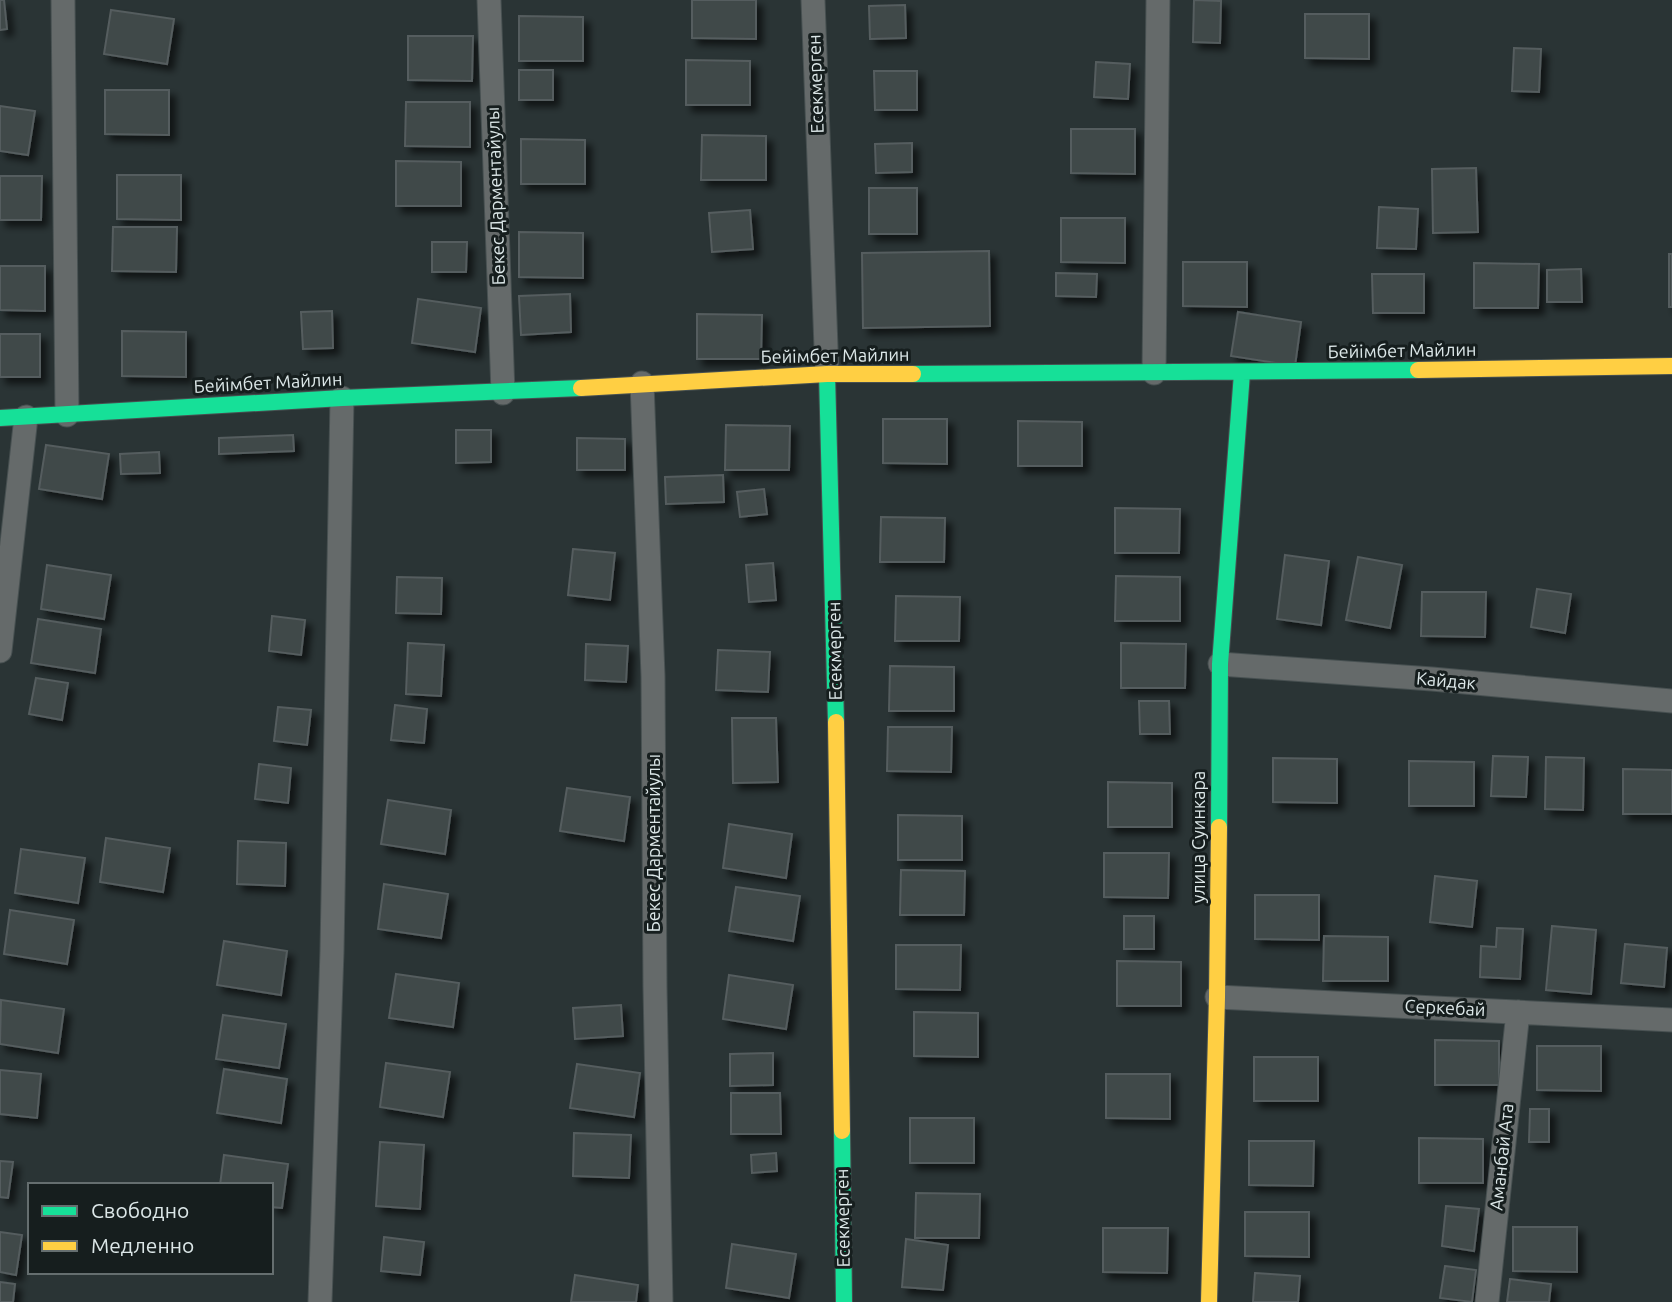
<svg xmlns="http://www.w3.org/2000/svg" width="1672" height="1302" font-family="Ubuntu,sans-serif">
	<style>
		.building { fill: #404849; stroke: #555d5e; stroke-width: 2; filter: url(#shadow) }
		.lines { fill: none; stroke-linecap: round; stroke-linejoin: round }
		.street-casing { stroke: #475051; stroke-width: 25 }
		.fast-casing { stroke: #475051; stroke-width: 18 }
		.slow-casing { stroke: #475051; stroke-width: 18 }
		.street { stroke: #656a6a; stroke-width: 23 }
		.fast { stroke: #16e098; stroke-width: 16 }
		.slow { stroke: #ffcf43; stroke-width: 16 }
		.labels { text-anchor: middle; stroke-width: 6; stroke-linejoin: round; paint-order: stroke }
		.street-label { font-size: 18px; fill: #dce7e8; stroke: #161e1e }
	</style>
	<defs>
		<filter id="shadow"><feDropShadow dx="6" dy="6" stdDeviation="3.5" flood-color="#0009"/></filter>
	</defs>
	<rect width="100%" height="100%" fill="#2a3435"/>
	<path class="building" d="M0 0H4L7 29 0 30Z
		M692 0H756V39L692 38Z
		M1194 0 1221 1 1220 43 1193 42Z
		M905 5 906 38 870 39 869 6Z
		M111 10 174 19 167 64 104 54Z
		M1305 14H1369V59L1305 58Z
		M519 16 583 17V61H519Z
		M408 36H473L472 81 408 80Z
		M1514 48 1541 49 1539 92 1512 91Z
		M686 60 750 61V105H686Z
		M1096 62 1130 64 1128 99 1094 97Z
		M519 70H553V100H519Z
		M874 71H917V110H875Z
		M105 90H169V135L105 134Z
		M406 102H470V147L405 146Z
		M0 106 35 111 28 155 0 151Z
		M1071 129H1135V174L1071 173Z
		M702 135 766 136V180H701Z
		M521 139 585 140V184H521Z
		M912 143V172L876 173 875 144Z
		M396 161 461 162V206H396Z
		M1476 168 1478 232 1433 233 1432 169Z
		M117 175H181V220L117 219Z
		M0 176H42L41 220H0Z
		M869 188H917V234H869Z
		M1379 207 1418 209 1416 249 1377 248Z
		M750 210 753 249 712 252 709 213Z
		M1061 218H1125V263L1061 262Z
		M113 227H177L176 272 112 271Z
		M519 232 583 233V278L519 277Z
		M432 242H467L466 272H432Z
		M989 251 990 326 863 328 862 253Z
		M1669 254H1672V307H1669Z
		M1183 262H1247V307L1183 306Z
		M1474 263 1539 264 1538 308H1474Z
		M0 266H45V311L0 310Z
		M1581 269 1582 302H1547V270Z
		M1056 273 1097 274 1096 297 1056 296Z
		M1372 274H1424V313H1373Z
		M570 294 571 332 521 335 519 296Z
		M418 299 481 308 475 352 412 343Z
		M332 311 333 348 303 349 301 312Z
		M1238 312 1301 322 1295 366 1231 356Z
		M697 314 762 315 761 359H697Z
		M122 331 186 332V377L122 376Z
		M0 334H40V377H0Z
		M883 419H947V464L883 463Z
		M1018 421 1082 422V466H1018Z
		M726 425 790 426 789 470H725Z
		M456 430H491V462L456 463Z
		M293 435 294 451 219 454V438Z
		M577 438 625 439V470H577Z
		M46 445 109 454 102 499 39 489Z
		M159 452 160 473 121 474 120 454Z
		M723 475 724 502 666 504 665 477Z
		M764 489 767 514 740 517 737 492Z
		M1115 508 1180 509 1179 553H1115Z
		M881 517 945 518 944 562H880Z
		M573 549 615 553 610 600 568 595Z
		M1285 555 1329 561 1321 625 1277 619Z
		M1358 557 1402 565 1390 628 1346 620Z
		M773 563 776 600 749 602 746 565Z
		M47 565 111 575 104 619 41 609Z
		M1116 576 1180 577V621H1115Z
		M397 577 442 578 441 614 396 613Z
		M1537 589 1571 594 1565 633 1531 627Z
		M1422 592H1486L1485 637 1421 636Z
		M896 596 960 597 959 641H895Z
		M272 616 305 620 301 655 269 651Z
		M38 619 101 629 95 673 31 663Z
		M408 643 444 645 441 696 406 694Z
		M1121 643 1186 644 1185 688H1121Z
		M586 644 628 646 626 682 585 680Z
		M718 650 770 652 768 692 716 690Z
		M890 666 954 667V711H889Z
		M36 678 68 683 62 720 29 714Z
		M1139 701H1169L1170 734H1140Z
		M395 705 427 709 424 743 391 740Z
		M278 707 311 710 307 745 274 741Z
		M732 718H776L778 782 733 783Z
		M888 727H952L951 772 887 771Z
		M1493 756 1528 757 1526 797 1491 796Z
		M1546 757 1584 758 1583 810 1545 809Z
		M1273 758 1337 759V803L1273 802Z
		M1409 761 1474 762V806H1409Z
		M259 764 291 768 288 803 255 799Z
		M1623 769 1672 770V814H1623Z
		M1108 782 1172 783V827H1108Z
		M567 788 630 797 624 841 560 831Z
		M388 800 451 810 445 854 381 844Z
		M898 815 962 816V860H898Z
		M729 824 792 834 786 878 723 868Z
		M106 838 170 848 163 892 100 882Z
		M238 841 286 843 285 886 237 884Z
		M21 849 85 858 78 903 15 893Z
		M1104 853H1169L1168 898 1104 897Z
		M901 870 965 871 964 915H900Z
		M1435 876 1477 881 1472 927 1430 922Z
		M384 884 448 894 441 938 378 929Z
		M736 887 800 896 793 941 729 931Z
		M1255 895H1319V940L1255 939Z
		M10 910 74 920 67 964 4 954Z
		M1124 916H1154V949H1124Z
		M1552 926 1596 930 1591 994 1546 990Z
		M1497 928 1523 929 1520 979 1480 977 1481 946 1496 947Z
		M1324 936 1388 937V981H1323Z
		M224 941 287 951 281 995 217 985Z
		M1625 944 1667 948 1664 987 1621 983Z
		M896 945H961L960 990 896 989Z
		M1117 961 1181 962V1006H1117Z
		M396 974 459 983 453 1027 389 1018Z
		M729 975 793 985 786 1029 723 1019Z
		M1 1000 64 1009 58 1053 0 1044Z
		M621 1005 623 1036 575 1039 573 1008Z
		M914 1012 978 1013V1057L914 1056Z
		M223 1015 286 1024 279 1068 216 1059Z
		M1435 1040 1499 1041V1085H1435Z
		M1537 1046H1601V1091L1537 1090Z
		M773 1053V1085L730 1086V1054Z
		M1254 1057H1318V1101H1254Z
		M386 1063 450 1072 443 1117 380 1107Z
		M577 1064 640 1073 634 1117 570 1108Z
		M224 1069 287 1079 281 1123 217 1113Z
		M0 1070 41 1074 37 1118 0 1114Z
		M1106 1074H1170V1119L1106 1118Z
		M731 1093H780L781 1134H731Z
		M1530 1109H1549V1142H1529Z
		M910 1118H974V1163H910Z
		M574 1133 631 1135 629 1178 573 1176Z
		M1419 1138 1483 1139V1183H1419Z
		M1249 1141H1314L1313 1186 1249 1185Z
		M380 1142 424 1145 420 1209 376 1206Z
		M776 1153 777 1171 752 1173 751 1155Z
		M224 1155 288 1164 282 1208 271 1207V1185H220Z
		M0 1161 13 1162 8 1198 0 1197Z
		M916 1193 980 1194 979 1238H915Z
		M1446 1206 1479 1209 1474 1251 1442 1246Z
		M1245 1212H1309V1257L1245 1256Z
		M1513 1227H1577V1272L1513 1271Z
		M1103 1228H1168L1167 1273 1103 1272Z
		M0 1232 22 1235 16 1275 0 1272Z
		M384 1237 424 1242 420 1275 381 1271Z
		M906 1239 948 1245 943 1290 902 1287Z
		M732 1244 796 1254 789 1298 726 1288Z
		M1445 1266 1476 1270 1472 1302 1440 1298Z
		M1255 1273 1300 1276 1298 1302H1253Z
		M575 1275 638 1285 636 1302H571Z
		M1510 1279 1551 1284 1549 1302H1507Z
		M0 1282 15 1284 13 1302H0Z"/>
	<g class="lines">
		<defs>
			<path id="street" d="M63 0 67 415
				M489 0 503 393
				M813 0 827 374
				M1154 373 1158 0
				M642 383 653 676 655 987 661 1302
				M0 651 26 417
				M1220 664 1432 679 1672 701
				M1217 997 1672 1020
				M320 1302 332 951 342 398
				M1487 1302 1518 1012"/>
			<path id="fast" d="M827 374 836 722
				M913 374 1418 370
				M0 418 342 398 581 388
				M1219 827 1220 664 1242 373
				M842 1131 844 1302"/>
			<path id="slow" d="M1418 370 1672 366
				M581 388 827 374H913
				M836 722 842 1131
				M1209 1302 1217 997 1219 827"/>
		</defs>
		<use href="#street" class="street-casing"/>
		<use href="#fast" class="fast-casing"/>
		<use href="#slow" class="slow-casing"/>
		<use href="#street" class="street"/>
		<use href="#fast" class="fast"/>
		<use href="#slow" class="slow"/>
	</g>
	<g class="labels">
		<g class="street-label">
			<text transform="translate(816 84) rotate(-92)" y="6">Eсекмерген</text>
			<text transform="translate(496 196) rotate(-92)" y="6">Бекес Дарментайулы</text>
			<text transform="translate(1402 351) rotate(-1)" y="6">Бейімбет Майлин</text>
			<text transform="translate(835 356) rotate(-1)" y="6">Бейімбет Майлин</text>
			<text transform="translate(268 383) rotate(-3)" y="6">Бейімбет Майлин</text>
			<text transform="translate(835 651) rotate(-91)" y="6">Eсекмерген</text>
			<text transform="translate(1446 681) rotate(5)" y="6">Кайдак</text>
			<text transform="translate(1199 837) rotate(-90)" y="6">улица Суинкара</text>
			<text transform="translate(654 843) rotate(-90)" y="6">Бекес Дарментайулы</text>
			<text transform="translate(1445 1008) rotate(3)" y="6">Серкебай</text>
			<text transform="translate(1502 1157) rotate(-84)" y="6">Аманбай Ата</text>
			<text transform="translate(843 1218) rotate(-91)" y="6">Eсекмерген</text>
		</g>
	</g>
	<rect x="28" y="1183" width="245" height="91" fill="#161e1e" stroke="#656e6f" stroke-width="2"/>
	<rect x="42" y="1206" width="35" height="10" fill="#16e098" stroke="#656e6f" stroke-width="2"/>
	<text x="91" y="1218" font-size="21" fill="#dce7e8">Свободно</text>
	<rect x="42" y="1241" width="35" height="10" fill="#ffcf43" stroke="#656e6f" stroke-width="2"/>
	<text x="91" y="1253" font-size="21" fill="#dce7e8">Медленно</text>
</svg>
